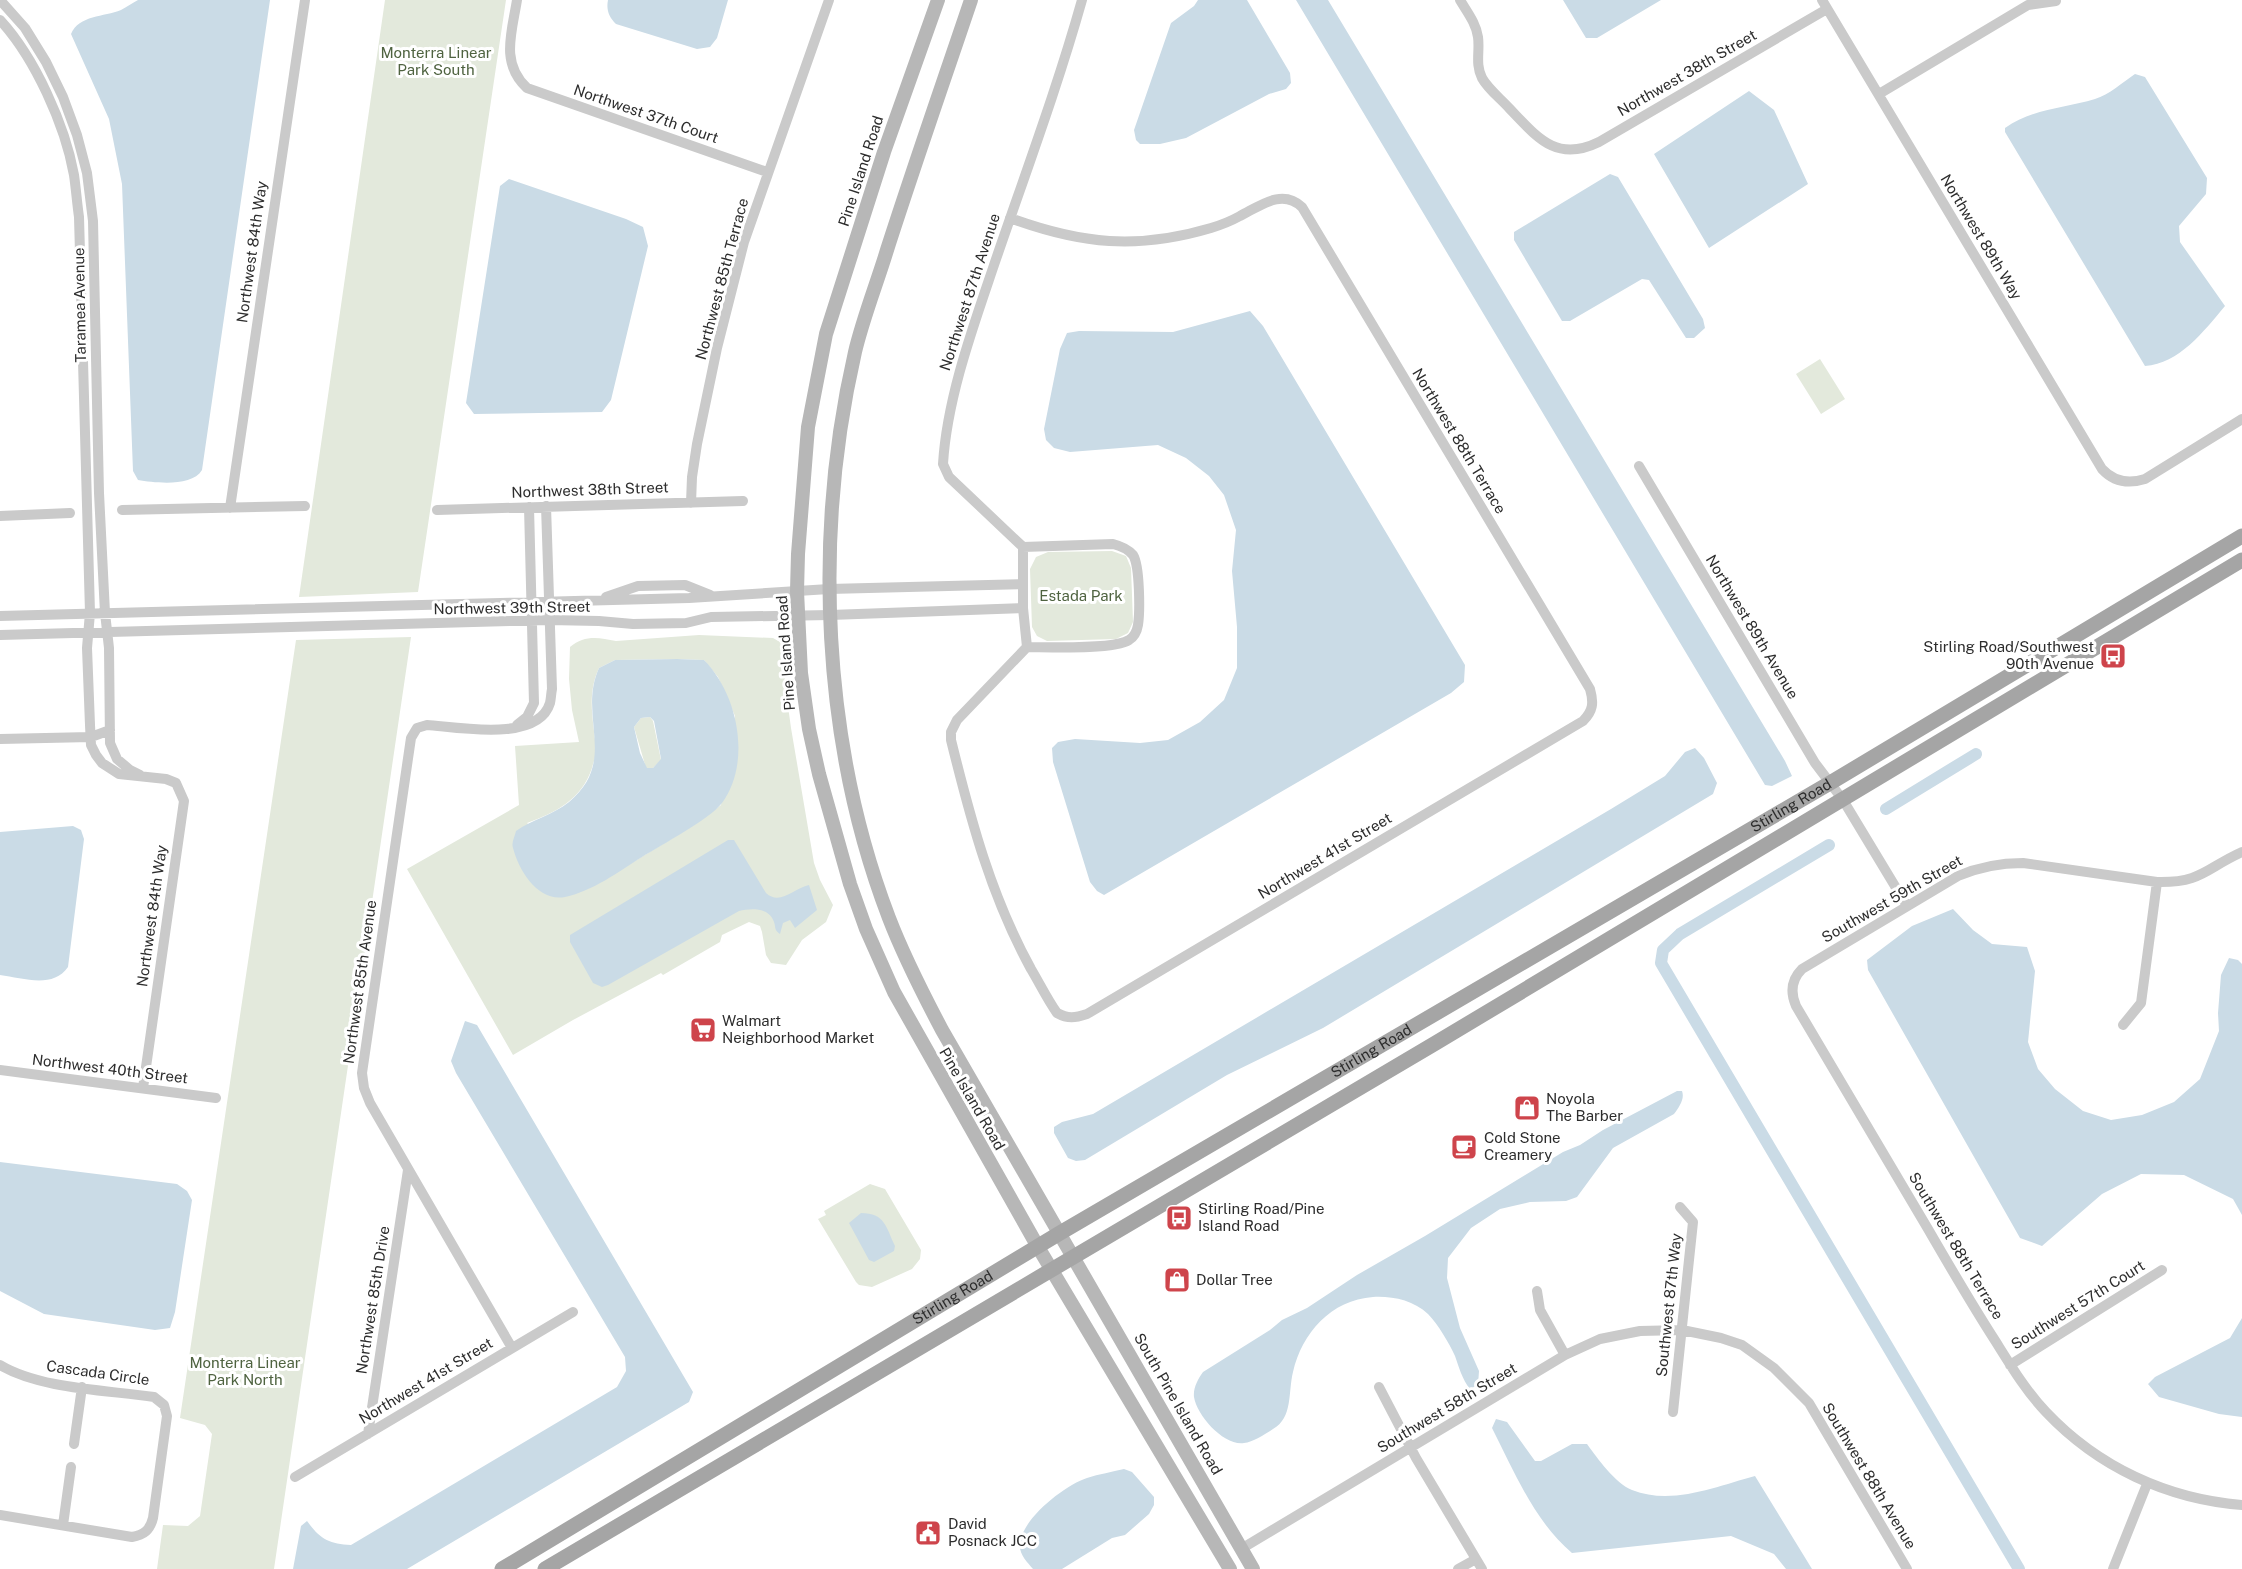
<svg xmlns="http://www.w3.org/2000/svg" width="2242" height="1569" font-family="'Public Sans',sans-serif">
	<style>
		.green { fill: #e3e9dc; fill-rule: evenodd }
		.water { fill: #cadbe6; fill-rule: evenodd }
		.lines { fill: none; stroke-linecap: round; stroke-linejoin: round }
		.canal { stroke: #cadbe6; stroke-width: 12 }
		.minor { stroke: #cacaca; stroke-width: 10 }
		.secondary { stroke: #b7b7b7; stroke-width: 14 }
		.primary { stroke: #a5a5a5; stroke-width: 15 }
		.labels { text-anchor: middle; stroke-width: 6; stroke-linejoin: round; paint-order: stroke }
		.park-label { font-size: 15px; fill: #4f6340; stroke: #fff }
		.street-label { font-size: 15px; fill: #2d2d2d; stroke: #fff }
		.poi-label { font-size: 15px; fill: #2d2d2d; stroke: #fff; text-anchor: start }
	</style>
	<rect width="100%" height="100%" fill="#fff"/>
	<path class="green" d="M385 0H506L418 592 299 597Z
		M1820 359 1845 399 1821 414 1796 374Z
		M1112 551 1126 556 1131 568 1133 622 1128 633 1116 639 1047 641 1037 636 1032 627 1030 569 1036 557 1048 552Z
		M699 635 773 638 780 642 784 650 785 684 791 728 814 863 820 880 833 905 826 922 802 940 786 965 771 963 766 955 762 932 760 926 749 922 722 935 720 942 663 975 661 973 573 1020 513 1055 407 869 519 805 515 746 579 742 572 710 569 679 570 647C584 635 598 637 616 641ZM677 659 704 660 718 677 735 716 721 805 694 825 597 884 527 823C555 813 582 799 592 768 593 763 596 757 596 750 594 721 586 696 599 668L615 660Z
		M411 637 274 1569H157L163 1525 188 1526 200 1516 212 1434 205 1425 180 1418 296 640Z
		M650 717 653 721 661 760 653 768H646L634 727 641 718Z
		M870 1184 885 1189 921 1250 920 1259 912 1269 872 1287 859 1285 856 1282 818 1219 826 1215 824 1211Z"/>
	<path class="water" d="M138 0H270L202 470C192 487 156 483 138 480L133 471 122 184 109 119 71 34C79 15 104 17 121 10 127 7 132 3 138 0Z
		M608 0H728L717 38 710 47 697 49 616 24C609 17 606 10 608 0Z
		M1198 0H1247L1290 73 1291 83 1286 89 1269 94 1186 138 1160 144H1140L1136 140 1134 130 1171 23 1194 6Z
		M1296 0H1328L1785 761 1792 776 1772 786 1765 785Z
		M1563 0H1661L1597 38H1586Z
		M2135 74 2145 77 2207 178 2206 194 2179 226 2180 242 2225 306C2204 331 2179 364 2145 366L2005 132V128C2031 109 2065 108 2095 99 2109 95 2123 82 2135 74Z
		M1749 91 1774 110 1808 184 1709 248 1654 154Z
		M1610 174 1618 177 1703 319 1705 328 1694 338H1686L1649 280 1642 279 1570 321H1562L1514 240V232Z
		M509 179 626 219 643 227 648 246 611 400 602 412 474 414 466 403 500 186Z
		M1250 311 1263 326 1465 665 1464 682 1451 693 1104 895 1097 891 1090 882 1053 762 1052 748 1058 742 1075 739 1140 743 1168 740 1200 722 1224 700 1237 668V627L1232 571 1236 530 1224 495 1209 476 1186 458 1158 445 1070 452 1054 448 1046 440 1044 429 1060 349 1067 333 1079 331 1173 332Z
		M677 659 704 660C738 694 752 762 722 803 710 819 661 845 642 857 618 872 593 891 565 897 538 902 519 871 513 848 511 843 515 836 516 831 533 819 553 815 569 802 619 760 577 717 599 668L615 660ZM650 717 654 721 661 759 653 768H647L640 753 634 727 641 718Z
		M1695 748 1704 758 1717 783 1713 794 1323 1028 1227 1075 1085 1160 1076 1161 1068 1158 1054 1133V1127L1062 1122 1093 1114 1611 809 1665 776 1685 752Z
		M73 826 81 830 84 839 68 967C53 989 23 978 0 975V832Z
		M728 840H734L766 893C780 906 794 888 809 885L817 910 795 928 790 920 783 923 780 934C774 930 776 928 774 922 769 907 751 908 739 911L608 985 602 987 593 983 570 942V935Z
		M1953 909 1973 930 1992 944 2027 947 2035 971 2028 1042 2038 1069 2055 1089 2083 1111 2111 1120 2142 1115 2174 1102 2200 1079 2219 1031 2218 1013 2221 975 2229 958 2238 960 2242 964V1215L2233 1199 2184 1175 2141 1174 2102 1194 2042 1246 2020 1238 1868 970 1867 960 1912 926Z
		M465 1021 477 1025 693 1392 689 1402 407 1569H293L301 1526 307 1521C320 1539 329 1544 351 1545L617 1387 626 1371 625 1357 456 1073 451 1061Z
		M1677 1091H1682C1685 1099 1679 1107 1674 1114L1613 1148 1577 1197 1566 1201 1530 1202 1500 1209 1471 1228 1448 1258 1447 1278 1460 1328 1479 1371 1478 1385 1470 1389C1462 1379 1459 1367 1455 1356 1449 1343 1438 1324 1428 1314 1413 1300 1392 1296 1373 1297 1331 1300 1302 1333 1293 1372 1288 1392 1293 1418 1273 1429 1265 1434 1253 1442 1244 1443 1224 1446 1197 1416 1194 1397 1193 1388 1198 1379 1203 1372L1270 1330 1282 1320 1307 1308 1357 1275 1425 1236 1563 1152 1580 1145 1603 1130Z
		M0 1162 177 1184 187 1191 192 1200 175 1312 170 1328 155 1330 44 1314 0 1291Z
		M861 1213C885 1213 886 1227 895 1246L894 1251 874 1262 869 1260 849 1223Z
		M2242 1318V1417L2219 1414 2159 1397 2148 1384 2155 1377 2230 1338Z
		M1496 1419 1507 1422 1535 1461H1541L1572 1444H1587C1598 1459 1615 1483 1632 1490 1672 1506 1717 1486 1755 1476L1812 1569H1786L1774 1554 1731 1536 1572 1553C1534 1521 1514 1471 1492 1428Z
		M1124 1469 1132 1472 1154 1497V1505L1149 1514 1125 1535 1112 1538 1062 1569H1033C1027 1562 1019 1554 1020 1545 1020 1520 1065 1485 1087 1478 1099 1474 1112 1472 1124 1469Z"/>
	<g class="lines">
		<path class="canal" d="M1886 809 1976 754
			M1829 845 1680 934 1663 950 1661 963 2019 1569"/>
		<path class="minor" d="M0 0 25 28 46 62 63 97 77 135 87 173 93 221 99 493 105 613 109 648 110 743 117 759 130 770 140 775
			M517 0C512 32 500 63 527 88L767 172
			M1460 0C1467 12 1476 23 1478 37 1480 51 1475 64 1482 78 1488 89 1501 99 1509 108 1537 137 1556 163 1599 142L1827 9
			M1822 0 2102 469C2114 482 2129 484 2145 479L2242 419
			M0 20C35 58 65 125 74 175 76 189 77 203 79 217L90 613 87 648 90 725 91 745 96 755 102 763 119 774 166 779 176 783 184 801 143 1088
			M1879 94 2028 5 2056 1
			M1010 218C1081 244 1137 250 1211 228 1221 225 1231 221 1240 216 1260 206 1282 188 1302 207L1590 689C1594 703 1593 711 1583 721L1087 1014C1075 1018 1068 1019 1057 1013 1047 999 1040 984 1031 969 991 896 971 821 951 740V732L957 720 1027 647 1023 608V547L949 477 943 464C947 398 973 327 994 265 1024 177 1057 89 1082 0
			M1639 466 1815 763 1843 800 1907 906
			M691 503 692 477 697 444 717 348 744 242 829 0
			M230 508 305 0
			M122 510 305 506
			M437 510 743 501
			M0 516 70 513
			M1023 547 1113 544C1121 546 1128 549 1133 555 1140 566 1140 612 1138 625 1137 631 1134 637 1129 640 1114 650 1047 647 1027 647
			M606 597 638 586 685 585 710 595
			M0 616 689 598 829 589 1023 584
			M0 635 549 620 599 621 633 624 686 623 711 617 830 615 1023 608
			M517 725 527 717 534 703 529 507
			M0 739 91 737 110 730
			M2242 852C2206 868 2202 883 2157 882L2023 863C1999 863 1979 867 1958 876L1802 969C1791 980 1790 992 1796 1006 1840 1080 1884 1155 1928 1229 1950 1267 1972 1305 1996 1342 2011 1366 2026 1391 2046 1412 2098 1467 2167 1499 2242 1505
			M2123 1025 2141 1003 2157 882
			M0 1070 216 1098
			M1537 1291 1540 1310 1565 1355
			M512 1348 370 1103 364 1088 362 1073 411 738 417 728 427 725C457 727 538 743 550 703 551 699 551 694 552 689L546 506
			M0 1365C40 1389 107 1390 154 1397L164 1405 167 1416 153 1518C150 1530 144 1535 132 1537L0 1515
			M2010 1365 2162 1270
			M1379 1387 1416 1458 1482 1569
			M1673 1412 1693 1222 1680 1207
			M368 1434 408 1170
			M74 1444 82 1387
			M295 1477 573 1312
			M63 1525 71 1467
			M1241 1549 1565 1355 1600 1339 1640 1331 1682 1330 1721 1338 1742 1345 1774 1368 1809 1403 1907 1569
			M1458 1569 1476 1559
			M2113 1569 2147 1484"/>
		<path class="secondary" d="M938 0 884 152 826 334 808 427 798 554 797 591 801 673 809 729 819 774 850 884 866 929 894 992 1038 1247 1230 1569
			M971 0C943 83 914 166 887 250 877 283 863 318 855 352 813 535 822 743 889 918 904 957 923 994 942 1030L1253 1569"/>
		<g class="primary">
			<path id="s1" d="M502 1569 1060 1233 1830 783 2242 536"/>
			<path d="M545 1569 1434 1044 2242 560"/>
		</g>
	</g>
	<defs>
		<symbol id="bus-square" viewBox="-11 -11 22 22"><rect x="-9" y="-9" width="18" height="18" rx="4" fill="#ce444b" stroke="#fff"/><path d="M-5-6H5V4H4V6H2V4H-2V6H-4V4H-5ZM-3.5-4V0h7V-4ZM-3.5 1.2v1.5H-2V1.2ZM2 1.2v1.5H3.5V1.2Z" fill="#fff"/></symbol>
		<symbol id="supermarket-square" viewBox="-11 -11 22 22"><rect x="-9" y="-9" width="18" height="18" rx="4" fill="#ce444b" stroke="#fff"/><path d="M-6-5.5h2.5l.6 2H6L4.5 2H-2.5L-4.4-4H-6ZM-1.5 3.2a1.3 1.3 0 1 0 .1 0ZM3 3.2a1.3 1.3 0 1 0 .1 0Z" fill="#fff"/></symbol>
		<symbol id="shop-square" viewBox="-11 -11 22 22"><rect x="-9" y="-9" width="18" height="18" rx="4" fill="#ce444b" stroke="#fff"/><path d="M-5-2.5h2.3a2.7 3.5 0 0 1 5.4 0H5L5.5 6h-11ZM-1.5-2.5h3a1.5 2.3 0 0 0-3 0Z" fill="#fff"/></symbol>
		<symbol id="cafe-square" viewBox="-11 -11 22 22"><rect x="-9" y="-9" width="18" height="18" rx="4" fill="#ce444b" stroke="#fff"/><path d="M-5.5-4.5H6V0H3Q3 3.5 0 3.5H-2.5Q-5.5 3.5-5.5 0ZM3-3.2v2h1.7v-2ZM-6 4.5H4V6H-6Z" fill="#fff"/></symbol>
		<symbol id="civic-square" viewBox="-11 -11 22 22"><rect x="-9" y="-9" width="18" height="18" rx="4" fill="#ce444b" stroke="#fff"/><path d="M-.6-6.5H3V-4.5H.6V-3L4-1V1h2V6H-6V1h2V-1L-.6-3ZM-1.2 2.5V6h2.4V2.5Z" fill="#fff"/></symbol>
	</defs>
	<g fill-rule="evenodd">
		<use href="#bus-square" x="2098" y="641" width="30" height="30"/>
		<use href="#supermarket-square" x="688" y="1015" width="30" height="30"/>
		<use href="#shop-square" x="1512" y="1093" width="30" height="30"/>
		<use href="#cafe-square" x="1449" y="1132" width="30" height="30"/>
		<use href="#bus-square" x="1164" y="1203" width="30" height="30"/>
		<use href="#shop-square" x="1162" y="1265" width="30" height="30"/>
		<use href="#civic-square" x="913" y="1518" width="30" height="30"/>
	</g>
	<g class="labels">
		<g class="park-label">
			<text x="436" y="58">Monterra Linear<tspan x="436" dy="17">Park South</tspan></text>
			<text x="1081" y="601">Estada Park</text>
			<text x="245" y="1368">Monterra Linear<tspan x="245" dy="17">Park North</tspan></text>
		</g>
		<g class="street-label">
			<text transform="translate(1687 73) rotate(-30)" y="5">Northwest 38th Street</text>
			<text transform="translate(646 114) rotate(19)" y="5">Northwest 37th Court</text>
			<text transform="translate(861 171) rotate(-72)" y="5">Pine Island Road</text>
			<text transform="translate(1981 237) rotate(59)" y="5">Northwest 89th Way</text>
			<text transform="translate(252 252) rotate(-82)" y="5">Northwest 84th Way</text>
			<text transform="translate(722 279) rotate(-75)" y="5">Northwest 85th Terrace</text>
			<text transform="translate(970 292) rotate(-72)" y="5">Northwest 87th Avenue</text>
			<text transform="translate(80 305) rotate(-91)" y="5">Taramea Avenue</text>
			<text transform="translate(1459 441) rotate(59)" y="5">Northwest 88th Terrace</text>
			<text transform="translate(590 490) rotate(-2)" y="5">Northwest 38th Street</text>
			<text transform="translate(512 608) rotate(-1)" y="5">Northwest 39th Street</text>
			<text transform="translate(1752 627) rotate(59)" y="5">Northwest 89th Avenue</text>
			<text transform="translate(786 653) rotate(-94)" y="5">Pine Island Road</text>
			<text dy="5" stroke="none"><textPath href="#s1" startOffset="1498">Stirling Road</textPath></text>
			<text transform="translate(1325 856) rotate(-31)" y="5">Northwest 41st Street</text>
			<text transform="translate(1892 899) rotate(-30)" y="5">Southwest 59th Street</text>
			<text transform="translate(152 916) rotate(-82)" y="5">Northwest 84th Way</text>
			<text transform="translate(360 982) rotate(-82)" y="5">Northwest 85th Avenue</text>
			<text dy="5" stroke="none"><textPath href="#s1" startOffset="1012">Stirling Road</textPath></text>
			<text transform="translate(110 1069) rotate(7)" y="5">Northwest 40th Street</text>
			<text transform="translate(972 1099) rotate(60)" y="5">Pine Island Road</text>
			<text transform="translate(1956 1246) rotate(59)" y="5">Southwest 88th Terrace</text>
			<text dy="5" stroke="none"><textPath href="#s1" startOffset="526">Stirling Road</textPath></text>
			<text transform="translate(373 1300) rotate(-81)" y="5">Northwest 85th Drive</text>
			<text transform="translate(1669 1305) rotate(-84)" y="5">Southwest 87th Way</text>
			<text transform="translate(2078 1305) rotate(-32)" y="5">Southwest 57th Court</text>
			<text transform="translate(98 1373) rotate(8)" y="5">Cascada Circle</text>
			<text transform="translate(426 1381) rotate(-31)" y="5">Northwest 41st Street</text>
			<text transform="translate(1178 1404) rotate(60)" y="5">South Pine Island Road</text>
			<text transform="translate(1447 1408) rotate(-31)" y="5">Southwest 58th Street</text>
			<text transform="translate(1869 1476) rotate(59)" y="5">Southwest 88th Avenue</text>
		</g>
		<g class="poi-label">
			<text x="2094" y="652" text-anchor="end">Stirling Road/Southwest<tspan x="2094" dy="17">90th Avenue</tspan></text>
			<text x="722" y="1026">Walmart<tspan x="722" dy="17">Neighborhood Market</tspan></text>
			<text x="1546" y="1104">Noyola<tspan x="1546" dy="17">The Barber</tspan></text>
			<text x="1484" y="1143">Cold Stone<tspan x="1484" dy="17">Creamery</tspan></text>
			<text x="1198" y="1214">Stirling Road/Pine<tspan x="1198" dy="17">Island Road</tspan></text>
			<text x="1196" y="1285">Dollar Tree</text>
			<text x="948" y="1529">David<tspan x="948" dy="17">Posnack JCC</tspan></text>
		</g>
	</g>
</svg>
